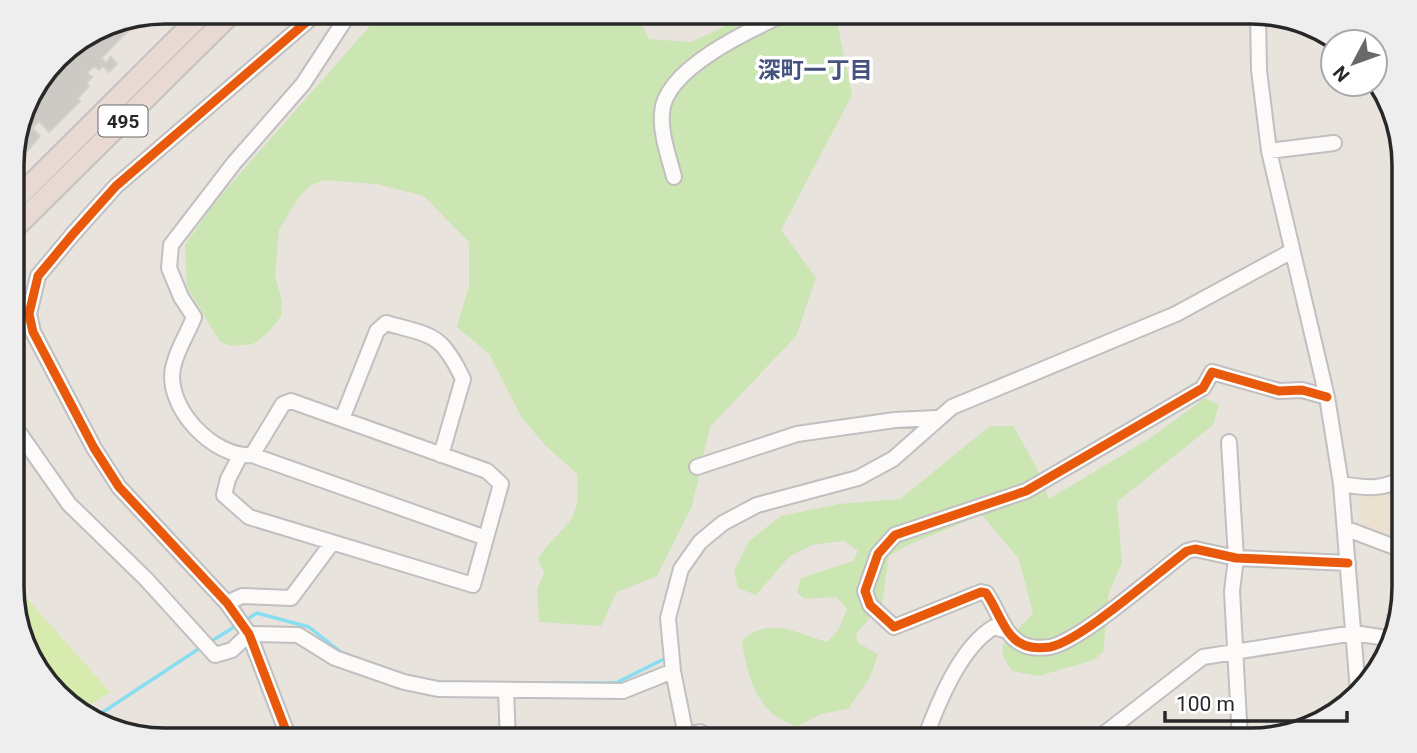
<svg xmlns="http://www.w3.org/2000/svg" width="1417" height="753" font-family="Roboto,'Noto Sans JP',sans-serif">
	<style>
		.education { fill: #ece1d0 }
		.green { fill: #cbe6b2 }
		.pitch { fill: #d8ebaf }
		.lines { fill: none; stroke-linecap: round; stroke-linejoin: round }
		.stream { stroke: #89ddf1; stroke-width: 3.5 }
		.building { fill: #cdc9c4; stroke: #d3cfc9; stroke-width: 2 }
		.minor-casing { stroke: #c1bfbf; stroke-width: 18 }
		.highway-casing { stroke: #c4c2c0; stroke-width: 23 }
		.minor { stroke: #fcfbfa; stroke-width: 14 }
		.highway { stroke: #e8dad2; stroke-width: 19 }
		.cycleway-casing { stroke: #fff; stroke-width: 13 }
		.cycleway { stroke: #e8590c; stroke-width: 9 }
		.labels { text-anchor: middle; stroke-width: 7; stroke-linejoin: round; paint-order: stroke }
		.shield { fill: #fff; stroke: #686868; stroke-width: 2 }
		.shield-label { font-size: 19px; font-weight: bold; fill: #282828 }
		.neighbourhood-label { font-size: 23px; font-weight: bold; fill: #45527d; stroke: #fff }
		.rim { fill: none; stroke: #282828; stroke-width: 3.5 }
	</style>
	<rect width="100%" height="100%" fill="#e8e3dd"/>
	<path class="education" d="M1360 492 1404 496 1405 560 1364 546Z"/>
	<path class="green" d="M382 12H635L649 39 691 42 755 12H835L852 95 781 230 816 278 796 336 710 427 692 506 657 576 617 592 601 626 539 622 537 589 544 573 538 559C564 519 581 530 577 474L545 445 522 418 489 354 457 327 469 286V242L424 196 376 184 324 180 310 186 298 198 279 230 275 276 282 301 281 316 269 332 253 344 231 346 220 342 187 287 185 245 215 202Z
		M1205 398 1219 405 1213 425 1117 502 1122 563 1109 592 1103 652 1094 660 1038 676 1012 671 1004 658 1002 646 1033 613 1019 559 982 515 910 544 889 556 882 604 856 634 858 643 878 654 870 677 848 709 821 714 798 726C759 717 746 677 742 640 771 616 795 633 827 642L839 629 847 609 836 597 805 599 797 593 801 578 853 561 858 551 844 541 811 545 789 557 756 595 738 588 734 571 749 541 781 516 839 504 900 499 990 426H1013L1036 466 1049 499 1149 439Z"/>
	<path class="pitch" d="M14 584 110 692 81 711 44 681 14 608Z"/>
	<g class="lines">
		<path class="stream" d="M246 620 257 613 309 627 342 653 387 669
			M210 642 239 624
			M435 682H455
			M522 683H616L662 660
			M91 720 203 646"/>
	</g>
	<path class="building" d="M142 17 101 58 106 63 111 57 117 64 109 72 103 66 99 70 94 66 87 73 92 77 86 83 89 86 78 98 80 101 49 132 39 121 32 128 40 136 13 168V155L28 97 42 79 47 83 53 77 48 72 64 51 90 34 93 37 107 24Z
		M1405 589 1397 622 1387 615Z"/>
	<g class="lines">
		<defs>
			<path id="minor" d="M350 12 303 84 234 163 171 245 169 268 181 297 194 317C188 333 176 351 173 368 165 407 213 458 252 455L486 538
				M1258 14 1259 70 1269 151 1327 397 1341 484 1358 691
				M1269 151 1334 143
				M674 177C669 157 660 133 662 113 664 68 754 28 789 12
				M1327 397 1302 390 1279 391 1212 372 1203 388 1026 491 895 535 878 554 865 591 870 605 894 627 981 592 986 593C998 609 1004 637 1024 645 1031 648 1042 648 1050 647 1081 641 1157 573 1187 551L1195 549 1236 558 1348 563
				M342 419 377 331 386 323C433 336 441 333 463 379L441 455
				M13 424 69 504 146 579 215 655 232 650 249 634
				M1229 442 1236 558 1232 591 1240 740
				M240 456 228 479 224 495 249 517 473 585 501 484 487 471 291 401 283 404 252 455
				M697 467 797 434 895 420 936 418
				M1341 484C1364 488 1386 491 1404 476
				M1347 529 1405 551
				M227 603 242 596 291 598 332 543
				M249 634 298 635 335 658 404 682 438 689 623 691 673 671
				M506 691 508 741
				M1096 740 1203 657 1354 633 1393 639
				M290 741 249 634 227 603 119 487 94 448 33 332 29 314 38 276 73 234 116 186 318 12
				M659 741 700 732 713 741
				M687 741 673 671 668 618 681 569 700 542 723 523 757 505 858 478 893 459 952 407 1176 314 1292 251
				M924 741C937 705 960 647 994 627L1007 631"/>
			<path id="highway" d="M13 202 204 12
				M13 230 233 12"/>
		</defs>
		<use href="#minor" class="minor-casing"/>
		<use href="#highway" class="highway-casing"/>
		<use href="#minor" class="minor"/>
		<use href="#highway" class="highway"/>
		<defs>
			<path id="cycleway" d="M1327 397 1302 390 1279 391 1212 372 1203 388 1026 491 895 535 878 554 865 591 870 605 894 627 981 592 986 593C998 609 1004 637 1024 645 1031 648 1042 648 1050 647 1081 641 1157 573 1187 551L1195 549 1236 558 1348 563
				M290 741 249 634 227 603 119 487 94 448 33 332 29 314 38 276 73 234 116 186 318 12"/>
		</defs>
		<use href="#cycleway" class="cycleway-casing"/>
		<use href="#cycleway" class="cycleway"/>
	</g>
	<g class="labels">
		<rect class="shield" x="98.5" y="105.5" width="49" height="31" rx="5"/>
		<g class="shield-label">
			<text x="123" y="128">495</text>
		</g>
		<g class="neighbourhood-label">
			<text x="815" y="78">深町一丁目</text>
		</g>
	</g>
	<path d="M0 0H1417V753H0ZM165 24H1251A141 141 0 0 1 1392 165V587A141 141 0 0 1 1251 728H165A141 141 0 0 1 24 587V165A141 141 0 0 1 165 24Z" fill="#eee" fill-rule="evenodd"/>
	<path class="rim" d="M165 24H1251A141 141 0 0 1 1392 165V587A141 141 0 0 1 1251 728H165A141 141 0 0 1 24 587V165A141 141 0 0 1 165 24Z"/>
	<g transform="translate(1354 63) rotate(229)"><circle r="33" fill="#ffffff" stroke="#a9a9a9" stroke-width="2"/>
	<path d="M0-5L12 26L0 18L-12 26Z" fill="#6b6967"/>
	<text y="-10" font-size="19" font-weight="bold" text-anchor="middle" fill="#282828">N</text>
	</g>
	<path d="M1165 711v10h182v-10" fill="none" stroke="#282828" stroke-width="3.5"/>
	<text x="1176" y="711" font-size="21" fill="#282828" stroke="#ffffff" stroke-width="5" paint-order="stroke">100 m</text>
</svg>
